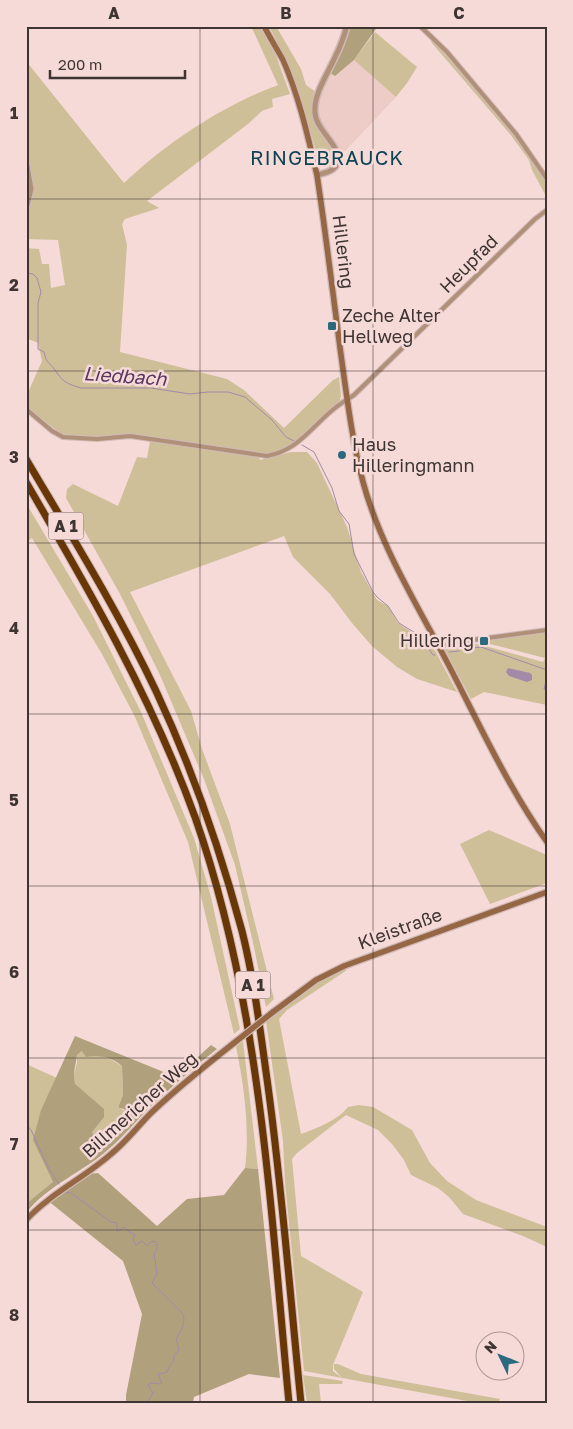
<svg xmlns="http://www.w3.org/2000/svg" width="573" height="1429" font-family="'Golos Text',sans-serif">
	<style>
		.built { fill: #edcbc7 }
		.green { fill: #cebf99 }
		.forest { fill: #b0a17c; fill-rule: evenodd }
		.water { fill: #a38aa9 }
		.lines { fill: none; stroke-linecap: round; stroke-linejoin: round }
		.stream { stroke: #a38aa9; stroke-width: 1 }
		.minor-casing { stroke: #d0b9b6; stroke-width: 6 }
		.tertiary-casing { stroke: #d0b9b6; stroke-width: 8 }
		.secondary-casing { stroke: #d0b9b6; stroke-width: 8 }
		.motorway-casing { stroke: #d0b9b6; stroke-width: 9 }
		.minor { stroke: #b09079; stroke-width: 4 }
		.tertiary { stroke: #b09079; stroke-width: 5 }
		.secondary { stroke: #966745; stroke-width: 5.5 }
		.motorway { stroke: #693605; stroke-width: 7 }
		.secondary-bridge-casing { stroke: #d0b9b6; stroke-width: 8; stroke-linecap: butt }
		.secondary-bridge { stroke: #966745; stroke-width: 5.5 }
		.grid { fill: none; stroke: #3e3432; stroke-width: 1; stroke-opacity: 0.55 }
		.poi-dot { fill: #2a697e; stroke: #f5dad7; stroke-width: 2 }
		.labels { text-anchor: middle; stroke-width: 5; stroke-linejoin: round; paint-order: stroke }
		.shield { fill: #f5dad7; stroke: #756664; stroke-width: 1 }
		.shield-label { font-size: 16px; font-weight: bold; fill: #3e3432 }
		.street-label { font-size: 18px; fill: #3e3432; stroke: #f5dad7 }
		.poi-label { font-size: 18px; fill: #3e3432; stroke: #f5dad7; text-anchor: start }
		.water-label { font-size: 19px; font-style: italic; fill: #593561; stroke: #f5dad7 }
		.quarter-label { font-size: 20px; letter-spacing: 1px; fill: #0f4454; stroke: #f5dad7 }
		.neatline { fill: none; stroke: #3e3432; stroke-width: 2 }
		.grid-label { font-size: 16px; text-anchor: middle; font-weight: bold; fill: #3e3432 }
	</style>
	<rect width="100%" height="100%" fill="#f5dad7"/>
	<path class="built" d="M354 60 396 97 345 151 340 154 320 124 317 117V104L322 88 330 73 335 76Z"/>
	<path class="green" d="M251 26H259L275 53 290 94 272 99 273 107 262 111 248 124 147 201 159 208 125 219 122 224 127 245 120 352 227 379 244 390 284 428 333 380 339 377 341 396 339 403 298 443 267 456 130 435 97 437 64 436 26 407V397L42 361 38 343 26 338V248L39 249 42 264H49L51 288 65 285 58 240 26 239V214L33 189 32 180 26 157V61L124 183C166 143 223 105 278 85Z
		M269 26H276L301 69 306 85 316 92C307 123 322 130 336 155 336 162 333 165 327 167L320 165 301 99 286 60Z
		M375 32 417 67 407 83 396 97 354 60Z
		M433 40 515 135 547 181V198L532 170 529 160 510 134 431 42Z
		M150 441 258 456 260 460 291 452H307L317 463 347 527 361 572 377 600 388 606 398 623 419 637 431 643 457 692 417 679 397 667 372 646 352 623 330 594 293 557 284 536 130 592 191 711 202 749 230 824 274 999 266 1007 254 947 235 865 204 779 160 675 120 594 66 498 67 489 73 484 118 506 137 457 147 458Z
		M26 503 93 616 141 712 194 838 211 897 240 1029 234 1034 188 842 135 717 102 654 32 538 26 543Z
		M547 632V705L484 692 471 699 445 650 448 647 478 644 543 662 545 658 486 643V640Z
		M489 830 547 855V883L490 904 460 844Z
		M345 967 347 970 287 1010 279 1019 301 1134C317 1128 337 1121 348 1107L359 1105 373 1107 412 1130 430 1163 447 1181 476 1200 547 1227V1247L523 1236 463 1214 449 1197 438 1188 411 1175 404 1160 392 1144 378 1130 346 1115 297 1153 292 1159 301 1256 363 1292 333 1365V1371L342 1378 334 1369V1364H338L361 1374 500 1399 498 1403H478L304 1371 285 1183 283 1141 266 1021C291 1000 316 982 345 967Z
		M243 1041 258 1169 245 1168C250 1131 244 1084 236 1047Z
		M82 1051 110 1059 122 1066 123 1095 119 1105V1108L125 1111C118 1121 109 1138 100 1144L92 1132 74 1084 73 1078 77 1063V1055Z
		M26 1064 57 1078 41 1110 55 1186 36 1200 26 1213Z
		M303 1375 343 1381 342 1384H319L321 1403H307Z"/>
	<path class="forest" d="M350 26H378L354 60 335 76 330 73Z
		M75 1036 176 1077 211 1045 217 1049C193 1068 170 1088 148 1109 135 1122 124 1136 110 1148 84 1172 49 1184 26 1213V1204L53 1182 33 1140 41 1110ZM82 1051 86 1057C99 1054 113 1058 122 1066L123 1095 119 1105V1108L124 1109 125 1111C119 1121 109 1138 100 1144L92 1132 104 1117V1109L75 1084C72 1074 76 1065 77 1055Z
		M245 1168 258 1169 280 1378 249 1374 194 1397 193 1403H126V1395L142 1314 123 1261 47 1200 85 1174 98 1173 157 1226 187 1199 224 1195Z"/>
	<path class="water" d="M508 668 530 673 532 675V680L527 682 509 676 506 672Z"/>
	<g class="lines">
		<path class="stream" d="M26 220 28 214
			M26 273 33 274 37 278 41 292 38 303V349L44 352C46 363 49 362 55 370 63 382 67 384 81 388H151L190 394 208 392H228L245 397 272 420 286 437 294 441
			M302 445 314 452 332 488 339 511 349 524 354 554 373 592 377 597 388 606 399 623 420 636 433 655H435
			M466 649 481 647 547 670
			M449 652 459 651
			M547 677 544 689 547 690
			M26 1124 31 1130 49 1169 59 1184
			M66 1192 71 1193 111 1222 117 1223V1232L124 1227 128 1231 135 1235 133 1239 136 1245 142 1241 147 1246 151 1242 155 1241 157 1244V1250L154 1253 157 1274 152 1283 183 1314C186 1323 181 1332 176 1339L179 1350 174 1355V1361L170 1365 167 1372 158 1374 162 1383 161 1384 151 1383 148 1385 153 1393 147 1403"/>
		<defs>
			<path id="minor" d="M420 26 447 52 516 134 547 179
				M26 409 52 431 63 437 97 439 130 436 267 456C299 450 311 427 335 408 341 403 348 399 354 395L535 219 547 210
				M439 648 450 643 547 630"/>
			<path id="tertiary" d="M26 161 31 189 26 209
				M317 175C325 173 336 171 338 161 340 145 316 130 315 113 313 94 329 72 336 55 341 46 344 36 347 26"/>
			<path id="secondary" d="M264 26C270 38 277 49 283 60 299 96 308 137 317 175 326 235 333 295 341 355 347 398 352 440 363 482 380 545 416 603 446 660 478 721 507 786 547 842
				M273 1012 316 980 344 966 547 892
				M26 1220C51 1193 84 1178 111 1154 126 1142 138 1126 151 1113 177 1088 206 1065 234 1043"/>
			<path id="motorway" d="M26 459C71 535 118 611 156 691 192 768 220 849 242 931 254 979 260 1029 267 1079 282 1186 290 1295 301 1403
				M26 482C89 590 152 698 195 817 261 1005 270 1206 289 1403"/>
		</defs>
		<use href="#minor" class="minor-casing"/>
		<use href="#tertiary" class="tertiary-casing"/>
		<use href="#secondary" class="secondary-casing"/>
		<use href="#motorway" class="motorway-casing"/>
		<use href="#minor" class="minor"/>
		<use href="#tertiary" class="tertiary"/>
		<use href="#secondary" class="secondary"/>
		<use href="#motorway" class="motorway"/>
		<defs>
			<path id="secondary-bridge" d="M234 1043 273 1012"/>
		</defs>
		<use href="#secondary-bridge" class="secondary-bridge-casing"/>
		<use href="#secondary-bridge" class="secondary-bridge"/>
	</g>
	<path class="grid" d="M200 26V1403M373 26V1403M26 199H547M26 371H547M26 543H547M26 714H547M26 886H547M26 1058H547M26 1230H547"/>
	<g class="poi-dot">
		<rect x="327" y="321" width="10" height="10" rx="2.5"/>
		<circle cx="342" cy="455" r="5"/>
		<rect x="479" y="636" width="10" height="10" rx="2.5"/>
	</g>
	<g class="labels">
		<g class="shield">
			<rect x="48.5" y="512.5" width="35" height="27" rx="4"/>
			<rect x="235.5" y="971.5" width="35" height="27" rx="4"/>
		</g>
		<g class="shield-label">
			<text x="66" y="532">A 1</text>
			<text x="253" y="991">A 1</text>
		</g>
		<g class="street-label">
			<text transform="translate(343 252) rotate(83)" y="6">Hillering</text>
			<text transform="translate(469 264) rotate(-45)" y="6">Heupfad</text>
			<text transform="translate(400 929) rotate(-20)" y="6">Kleistraße</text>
			<text transform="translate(140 1105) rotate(-42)" y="6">Billmericher Weg</text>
		</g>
		<g class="poi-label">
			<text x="342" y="322">Zeche Alter<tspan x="342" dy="21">Hellweg</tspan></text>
			<text x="352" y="451">Haus<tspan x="352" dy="21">Hilleringmann</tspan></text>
			<text x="474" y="647" text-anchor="end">Hillering</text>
		</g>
		<g class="water-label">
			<text transform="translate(125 376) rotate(4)" y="7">Liedbach</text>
		</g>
		<g class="quarter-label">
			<text x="327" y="165">RINGEBRAUCK</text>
		</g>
	</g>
	<rect width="573" height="1429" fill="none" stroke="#f5dad7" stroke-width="55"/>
	<g transform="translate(500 1356) rotate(313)"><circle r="24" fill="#f5dad7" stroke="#ac9895"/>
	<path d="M0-4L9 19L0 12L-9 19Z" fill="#2a697e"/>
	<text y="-8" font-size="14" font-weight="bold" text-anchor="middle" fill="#3e3432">N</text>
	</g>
	<path d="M50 70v8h135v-8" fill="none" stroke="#3e3432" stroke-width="2.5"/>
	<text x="58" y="70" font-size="15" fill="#3e3432" stroke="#f5dad7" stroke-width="4" paint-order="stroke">200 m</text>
	<rect x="28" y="28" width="518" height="1374" class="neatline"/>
	<g class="grid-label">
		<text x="114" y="19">A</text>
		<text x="286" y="19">B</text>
		<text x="459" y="19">C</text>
		<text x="14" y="119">1</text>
		<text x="14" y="291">2</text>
		<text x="14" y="463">3</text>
		<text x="14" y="634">4</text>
		<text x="14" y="806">5</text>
		<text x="14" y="978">6</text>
		<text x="14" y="1150">7</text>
		<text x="14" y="1321">8</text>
	</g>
</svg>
